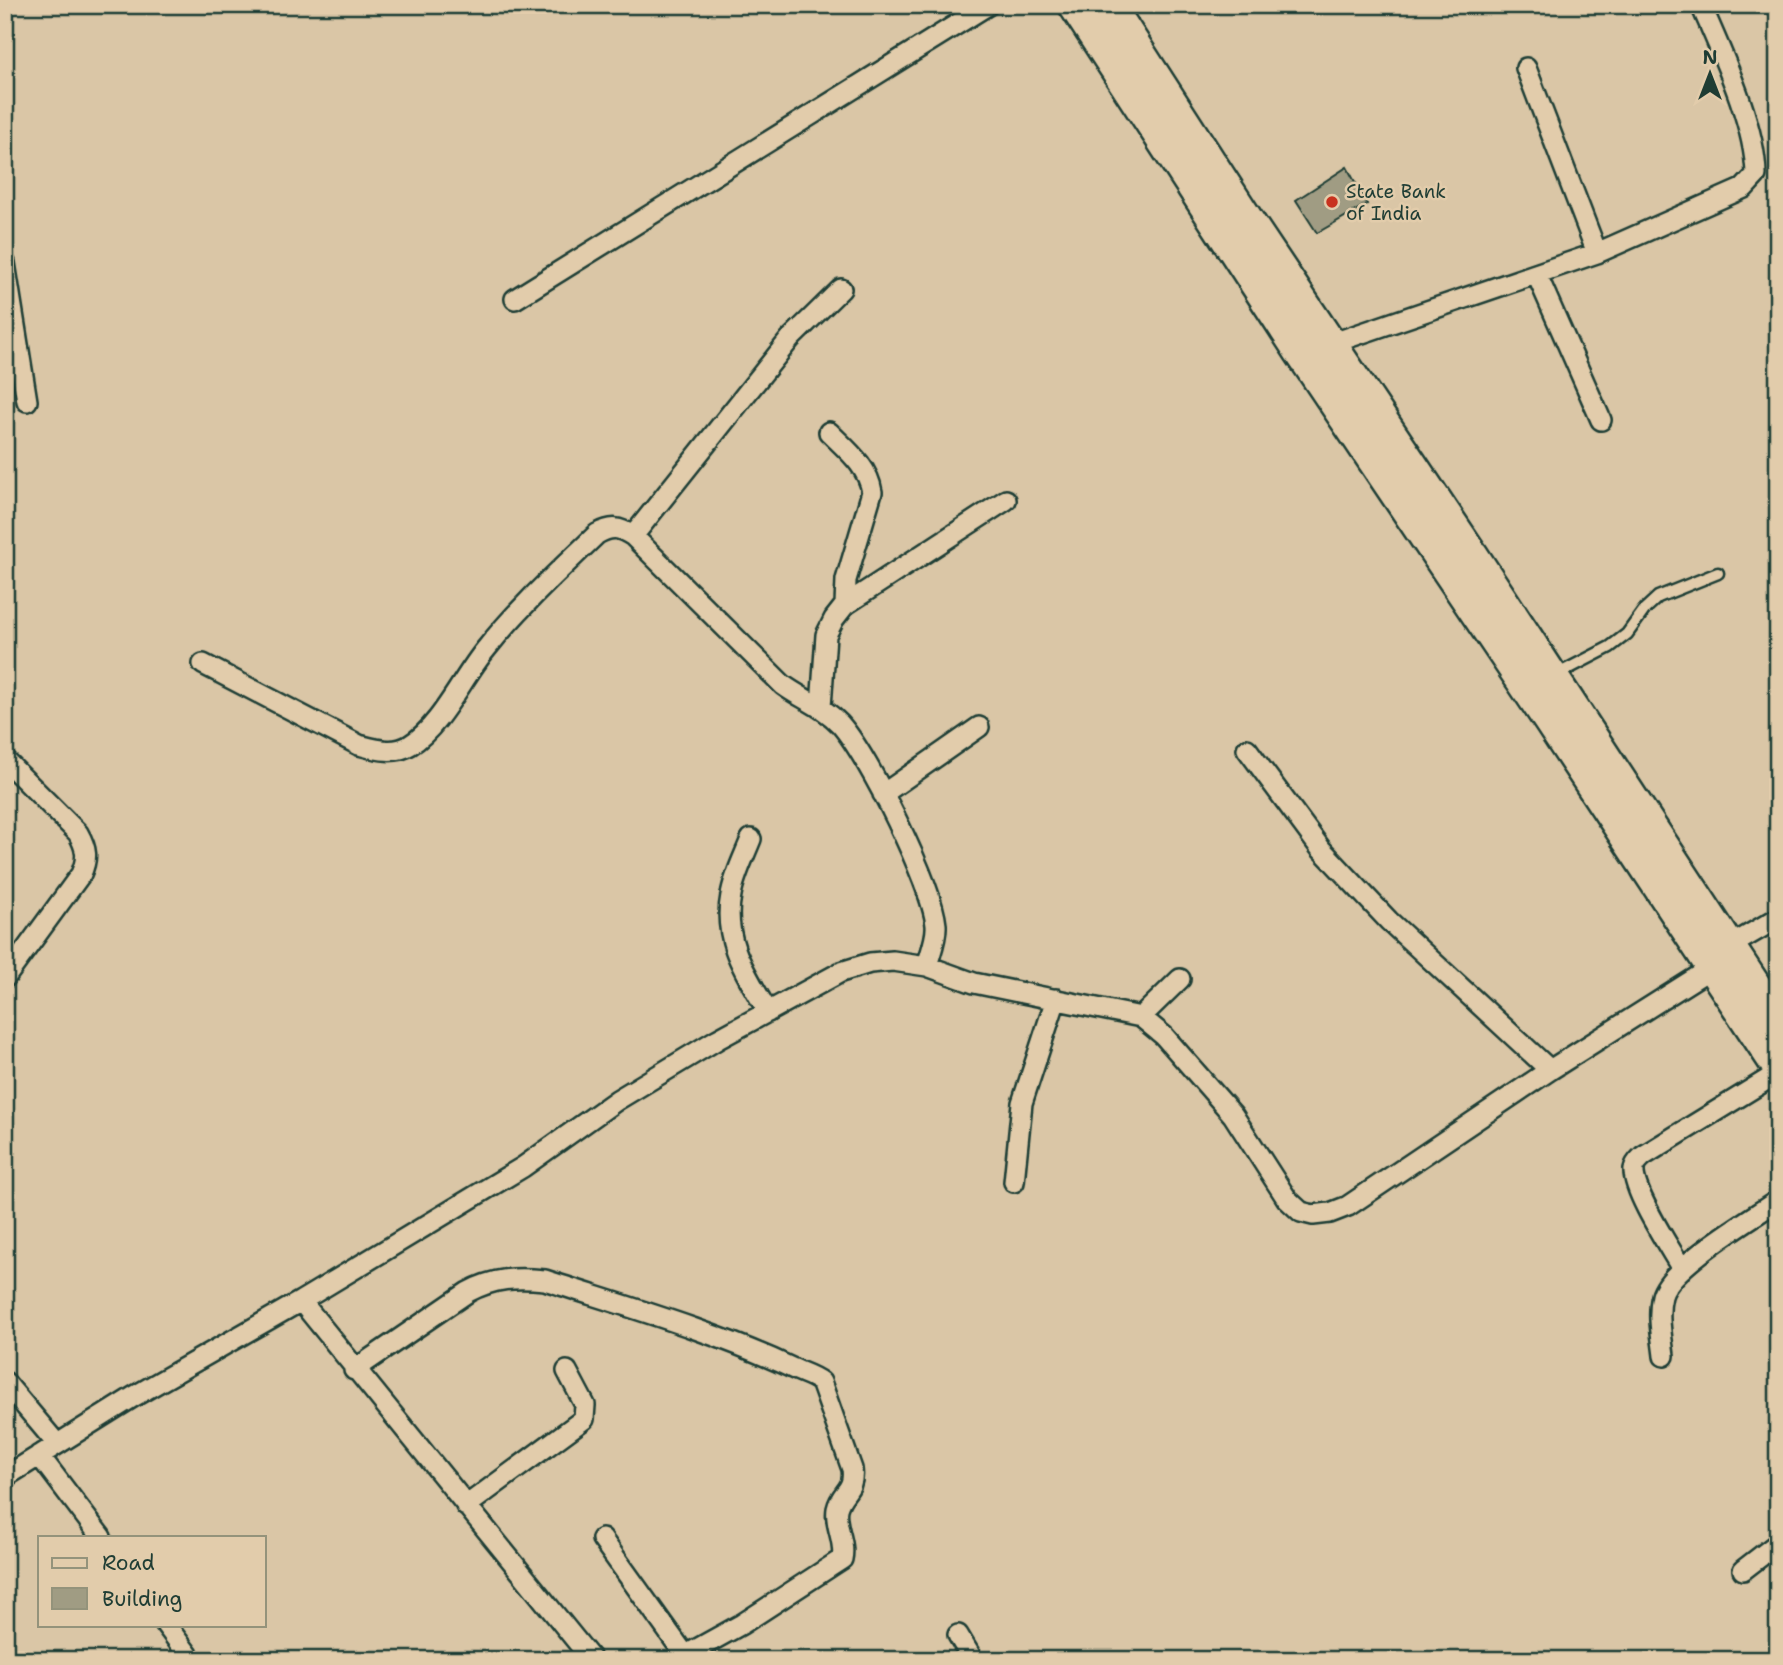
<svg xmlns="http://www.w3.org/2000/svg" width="1783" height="1665" font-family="'Shantell Sans',sans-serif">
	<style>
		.building { fill: #a09c83; stroke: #1f3d34; stroke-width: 2 }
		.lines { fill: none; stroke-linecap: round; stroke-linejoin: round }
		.service-casing { stroke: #1f3d34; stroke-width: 15 }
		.minor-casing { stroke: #1f3d34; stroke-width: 24 }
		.primary-casing { stroke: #1f3d34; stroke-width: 37 }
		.service { stroke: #e2ccab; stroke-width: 10 }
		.minor { stroke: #e2ccab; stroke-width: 19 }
		.primary { stroke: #e2ccab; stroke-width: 32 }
		.poi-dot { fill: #c8321e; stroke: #e2ccab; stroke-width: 2.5 }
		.labels { text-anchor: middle; stroke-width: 5; stroke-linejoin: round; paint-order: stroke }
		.poi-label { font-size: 19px; fill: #1f3d34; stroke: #e2ccab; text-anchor: start }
	</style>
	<rect width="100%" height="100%" fill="#dac6a6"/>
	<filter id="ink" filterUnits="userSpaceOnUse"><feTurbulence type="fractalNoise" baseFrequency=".0143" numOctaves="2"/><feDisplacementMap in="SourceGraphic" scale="14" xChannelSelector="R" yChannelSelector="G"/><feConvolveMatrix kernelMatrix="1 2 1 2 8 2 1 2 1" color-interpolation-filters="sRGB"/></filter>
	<g filter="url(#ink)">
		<path class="building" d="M1347 167 1367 204 1317 233 1296 200Z"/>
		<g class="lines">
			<defs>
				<path id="service" d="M1556 675 1610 647 1627 634 1645 609 1658 597 1718 573"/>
				<path id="minor" d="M1526 68 1597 253
					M5 263 27 401
					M1537 275 1601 420
					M515 299 988 5
					M1330 344 1597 253 1744 188 1756 175C1755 123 1722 54 1701 5
					M829 432C847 450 868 466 872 492L846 580 845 605
					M633 536 790 339 841 289
					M203 664 359 745C375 749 394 755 410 745 441 726 462 678 486 649 519 607 559 571 597 534 612 526 619 527 633 536L783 685C802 699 823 706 840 724 868 755 932 884 936 925 937 938 930 954 927 966
					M821 707 826 635 834 619 845 605 1006 500
					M1247 749 1321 849 1389 921 1550 1070
					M5 760 78 833C87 849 88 858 81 874L5 978
					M883 794 979 727
					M751 839C744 857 734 876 731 895 722 941 746 974 768 1012
					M1728 947 1778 918
					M1141 1017 1180 979
					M1014 1182 1022 1103 1056 999
					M1682 1269C1670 1248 1632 1191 1634 1169 1635 1163 1639 1160 1643 1156L1778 1073
					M301 1301 592 1660
					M1664 1356C1662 1337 1657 1315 1662 1296 1670 1266 1751 1219 1778 1200
					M354 1370 468 1292C494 1278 516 1277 545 1280 628 1307 713 1331 792 1368 802 1373 812 1375 821 1382L852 1469C855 1491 841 1491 837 1509 834 1525 846 1542 842 1559L742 1624 677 1660
					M5 1382 57 1444
					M39 1455 101 1537
					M5 1477 133 1397 301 1301 523 1167 617 1100 718 1039 841 972 870 963 893 961 927 966 974 983 1141 1017 1164 1036 1233 1115 1287 1199 1301 1212 1313 1215 1330 1213 1348 1206 1550 1070 1713 967
					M466 1506 584 1419 585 1405 567 1371
					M602 1539 685 1655
					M1743 1570 1778 1543
					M166 1625 192 1660
					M958 1635 973 1660"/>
				<path id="primary" d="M1075 5 1301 352 1550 721 1778 1066
					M1108 5 1250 225 1473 557 1778 1022"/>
			</defs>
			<use href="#service" class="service-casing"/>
			<use href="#minor" class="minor-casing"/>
			<use href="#primary" class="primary-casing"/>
			<use href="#service" class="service"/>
			<use href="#minor" class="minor"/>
			<use href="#primary" class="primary"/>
		</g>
	</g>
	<circle class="poi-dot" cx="1332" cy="202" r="7"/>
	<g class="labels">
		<g class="poi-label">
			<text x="1346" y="198">State Bank<tspan x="1346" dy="22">of India</tspan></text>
		</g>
	</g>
	<rect width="1783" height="1665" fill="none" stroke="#e2ccab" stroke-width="28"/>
	<rect x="14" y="14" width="1755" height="1637" fill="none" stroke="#1f3d34" stroke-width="2.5" filter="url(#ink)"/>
	<rect x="38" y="1536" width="228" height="91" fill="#e2ccab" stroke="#94937b" stroke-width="2"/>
	<rect x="52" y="1558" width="35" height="10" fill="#e2ccab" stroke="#94937b" stroke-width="2"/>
	<text x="102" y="1570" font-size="21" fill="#1f3d34">Road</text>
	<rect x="52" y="1588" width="35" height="21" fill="#a09c83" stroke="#94937b" stroke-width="2"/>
	<text x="102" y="1606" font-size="21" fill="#1f3d34">Building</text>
	<g transform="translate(1710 74)" stroke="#e2ccab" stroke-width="5" paint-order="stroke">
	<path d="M0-5L12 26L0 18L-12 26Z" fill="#1f3d34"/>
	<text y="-10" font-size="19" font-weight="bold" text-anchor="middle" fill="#1f3d34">N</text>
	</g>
</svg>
